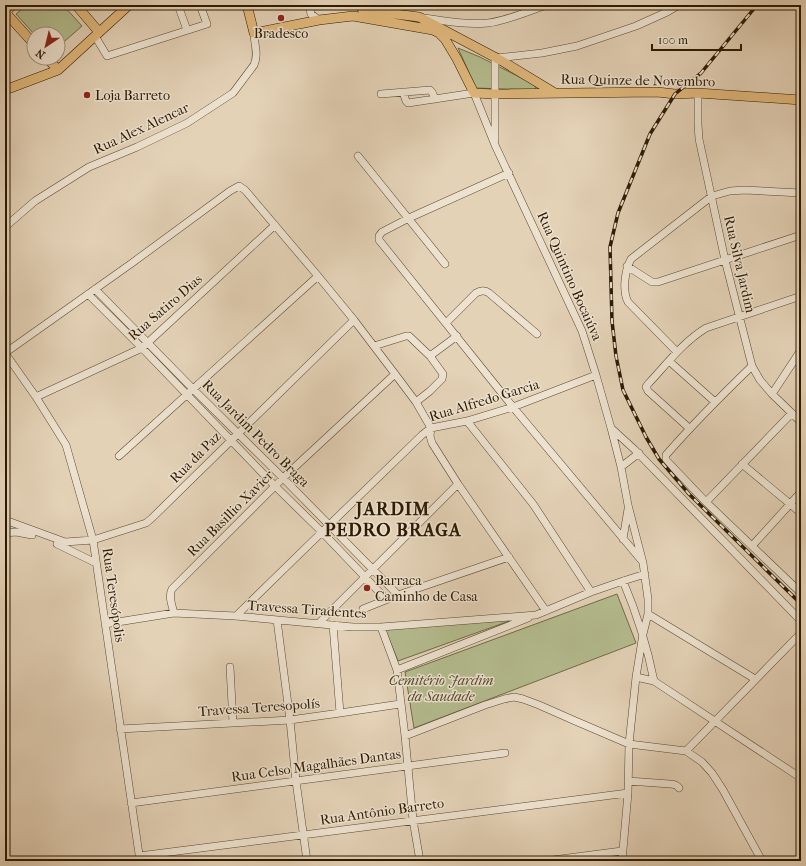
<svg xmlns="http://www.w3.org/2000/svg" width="806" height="866" font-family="'IM FELL French Canon',serif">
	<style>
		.green { fill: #b4bc8e; stroke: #706b48 }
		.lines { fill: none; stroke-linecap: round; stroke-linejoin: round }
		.minor-casing { stroke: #5a4830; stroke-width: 8 }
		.major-casing { stroke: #2c1a03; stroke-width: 10 }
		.minor { stroke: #ede2d0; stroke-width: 7 }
		.major { stroke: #e2b97c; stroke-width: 9 }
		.rail-casing { stroke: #2c1a03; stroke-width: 3.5 }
		.rail { stroke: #ede2d0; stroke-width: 2; stroke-dasharray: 6; stroke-linecap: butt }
		.poi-dot { fill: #8f2418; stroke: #ede2d0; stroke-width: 1.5 }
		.labels { text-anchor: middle; stroke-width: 3; stroke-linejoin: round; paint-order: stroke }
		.poi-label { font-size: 14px; fill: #2c1a03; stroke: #ede2d0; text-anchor: start }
		.street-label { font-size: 14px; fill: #2c1a03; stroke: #ede2d0 }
		.park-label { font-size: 14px; font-style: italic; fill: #554b2d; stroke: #ede2d0 }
		.district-label { font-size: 18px; font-weight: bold; letter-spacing: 1px; fill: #2c1a03; stroke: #ede2d0 }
	</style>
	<rect width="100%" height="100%" fill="#e4d2b7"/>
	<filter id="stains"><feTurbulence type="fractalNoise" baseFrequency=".005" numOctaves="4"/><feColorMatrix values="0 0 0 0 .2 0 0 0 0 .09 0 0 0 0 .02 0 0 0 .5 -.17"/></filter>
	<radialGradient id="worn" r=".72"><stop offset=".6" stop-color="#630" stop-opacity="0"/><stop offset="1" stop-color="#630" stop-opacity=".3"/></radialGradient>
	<path class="green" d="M27 5H63L82 26 58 47V34H34L16 14Z
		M458 48 480 57 535 85 536 89 535 90 476 88Z
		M617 594 636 643 414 728 405 672Z
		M512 620 398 661 385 629Z"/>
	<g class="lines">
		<defs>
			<path id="minor" d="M178 5 187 30
				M309 5 311 14 319 20
				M424 18C445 21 466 25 488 23 506 21 529 11 547 5
				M95 36 107 56 207 24 200 5
				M403 92 406 101 408 103 474 93 495 145 582 331 596 375 611 428 621 467 628 505 643 563 648 599V614L643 634 636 677 629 744 628 793 622 861
				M698 93V124L699 139 725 260 752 366 760 380 772 394 801 422
				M381 94 430 90 432 92 435 99
				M495 140V61L496 58 542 53 577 46 636 26 667 12 679 5
				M358 156 445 264
				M509 173 409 218 382 232 379 236V240L513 407 642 561
				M5 227 35 201 89 167 137 147 187 123 233 93 254 65C259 54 254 44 254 33
				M627 266 652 282H658L801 235
				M95 289 193 389 283 478 398 595
				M88 294 142 348 275 486 322 532 386 599
				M446 323 476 293C481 290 485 290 489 293L537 334
				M374 346 406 336H409L430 356 443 374 442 379 430 391 416 402
				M677 352 628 302C622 290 625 270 631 259L712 196 730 191 745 190 801 193
				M5 353 132 263 230 191 239 186 245 190 318 276 354 320 395 374 416 402 431 428 430 436 432 443 458 484 546 611
				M5 353 36 397 66 445 93 540 140 861
				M430 356 457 336
				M669 361 715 402
				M752 366C722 395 693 424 666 455V460L706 502 801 593
				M772 394 801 350
				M36 397 142 348 275 225
				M467 421 533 504 591 592
				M611 428 635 450 801 621
				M689 428 648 391 646 387 648 384C666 365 683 342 706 328L801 296
				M119 456 318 276
				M742 464 801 513
				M621 467 639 453
				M706 502 792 413
				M5 520 65 542 93 540 146 523 151 519 354 320
				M5 533 16 532 32 535
				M623 539 628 509
				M57 544 96 563
				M752 546 801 492
				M623 581C637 614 647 645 654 681
				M363 609 398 595 509 557
				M174 613C172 605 168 596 172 589L283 478 395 374
				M648 614 755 679
				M236 616 322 532 422 435 431 428 467 421 513 407 596 375
				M277 620 290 720 296 781 307 861
				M319 623 458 484
				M105 624 174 613 236 616 353 627H381L536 615 591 592 623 581 645 574
				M333 625 340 713
				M381 627 397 670 405 736 413 820 420 861
				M230 667 233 723
				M397 670 528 618
				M636 677 654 681 801 778
				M120 729 290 720 340 713 400 704
				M405 736 485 705 504 699 514 697 523 699 539 705 573 720 629 744 686 751 702 762 712 773 723 790 762 861
				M686 751 801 633
				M628 781 670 784C674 784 677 785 679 788
				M131 803 505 753
				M139 856 628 793
				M545 861 622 851"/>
			<path id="major" d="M76 5 99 32
				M247 5 254 33 319 20 353 16 433 30 439 33 445 39 457 59 474 93 495 94 657 92 675 94 698 93 801 100
				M362 9 363 10 419 17 502 61 555 93
				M5 12 34 44
				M5 12 13 5
				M47 58 58 70
				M5 90 58 70 129 5"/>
		</defs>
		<use href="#minor" class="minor-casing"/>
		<use href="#major" class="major-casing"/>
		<use href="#minor" class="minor"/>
		<use href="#major" class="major"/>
		<defs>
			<path id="rail" d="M757 5 701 73 675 94 650 134 618 213 610 247 612 321 616 356 623 390 646 437 659 459 689 494 801 604"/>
		</defs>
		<use href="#rail" class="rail-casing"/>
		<use href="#rail" class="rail"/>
	</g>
	<g class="poi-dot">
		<circle cx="281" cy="18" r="4"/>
		<circle cx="87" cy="95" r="4"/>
		<circle cx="367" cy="588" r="4"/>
	</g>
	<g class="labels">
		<g class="poi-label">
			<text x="281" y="38" text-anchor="middle">Bradesco</text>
			<text x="95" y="100">Loja Barreto</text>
			<text x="375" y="585">Barraca<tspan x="375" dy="16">Caminho de Casa</tspan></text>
		</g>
		<g class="street-label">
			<text transform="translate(638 80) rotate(1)" y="5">Rua Quinze de Novembro</text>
			<text transform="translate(141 128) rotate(-25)" y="5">Rua Alex Alencar</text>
			<text transform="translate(740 264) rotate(77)" y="5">Rua Silva Jardim</text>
			<text transform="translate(570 276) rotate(66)" y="5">Rua Quintino Bocaiúva</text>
			<text transform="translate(165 307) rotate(-41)" y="5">Rua Satiro Dias</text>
			<text transform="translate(484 400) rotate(-17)" y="5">Rua Alfredo Garcia</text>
			<text transform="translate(256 433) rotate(45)" y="5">Rua Jardim Pedro Braga</text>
			<text transform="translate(195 457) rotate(-45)" y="5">Rua da Paz</text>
			<text transform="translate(230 513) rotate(-45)" y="5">Rua Basillio Xavier</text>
			<text transform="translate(114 595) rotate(82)" y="5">Rua Teresópolis</text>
			<text transform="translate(307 609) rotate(4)" y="5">Travessa Tiradentes</text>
			<text transform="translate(259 707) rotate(-4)" y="5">Travessa Teresopolís</text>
			<text transform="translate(316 765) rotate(-8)" y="5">Rua Celso Magalhães Dantas</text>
			<text transform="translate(382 811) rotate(-8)" y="5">Rua Antônio Barreto</text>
		</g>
		<g class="park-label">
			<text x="441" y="685">Cemitério Jardim<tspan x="441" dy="16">da Saudade</tspan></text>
		</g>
		<g class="district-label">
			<text x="393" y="515">JARDIM<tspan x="393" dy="21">PEDRO BRAGA</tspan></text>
		</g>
	</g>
	<rect width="806" height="866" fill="none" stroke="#e4d2b7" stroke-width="20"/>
	<rect x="6" y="6" width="794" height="854" fill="none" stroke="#2c1a03" stroke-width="2"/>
	<rect x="10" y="10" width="786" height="846" fill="none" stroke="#2c1a03"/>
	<g transform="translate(46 46) rotate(215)"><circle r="19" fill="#ede2d0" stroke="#a0927e"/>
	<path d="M0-3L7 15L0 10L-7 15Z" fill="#8f2418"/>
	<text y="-6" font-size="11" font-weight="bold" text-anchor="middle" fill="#2c1a03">N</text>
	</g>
	<path d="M652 44v6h89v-6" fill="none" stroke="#2c1a03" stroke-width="2"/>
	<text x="658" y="44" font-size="12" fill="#2c1a03" stroke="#ede2d0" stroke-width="3" paint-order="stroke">100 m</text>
	<rect width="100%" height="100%" filter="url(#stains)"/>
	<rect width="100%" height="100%" fill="url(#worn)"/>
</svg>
